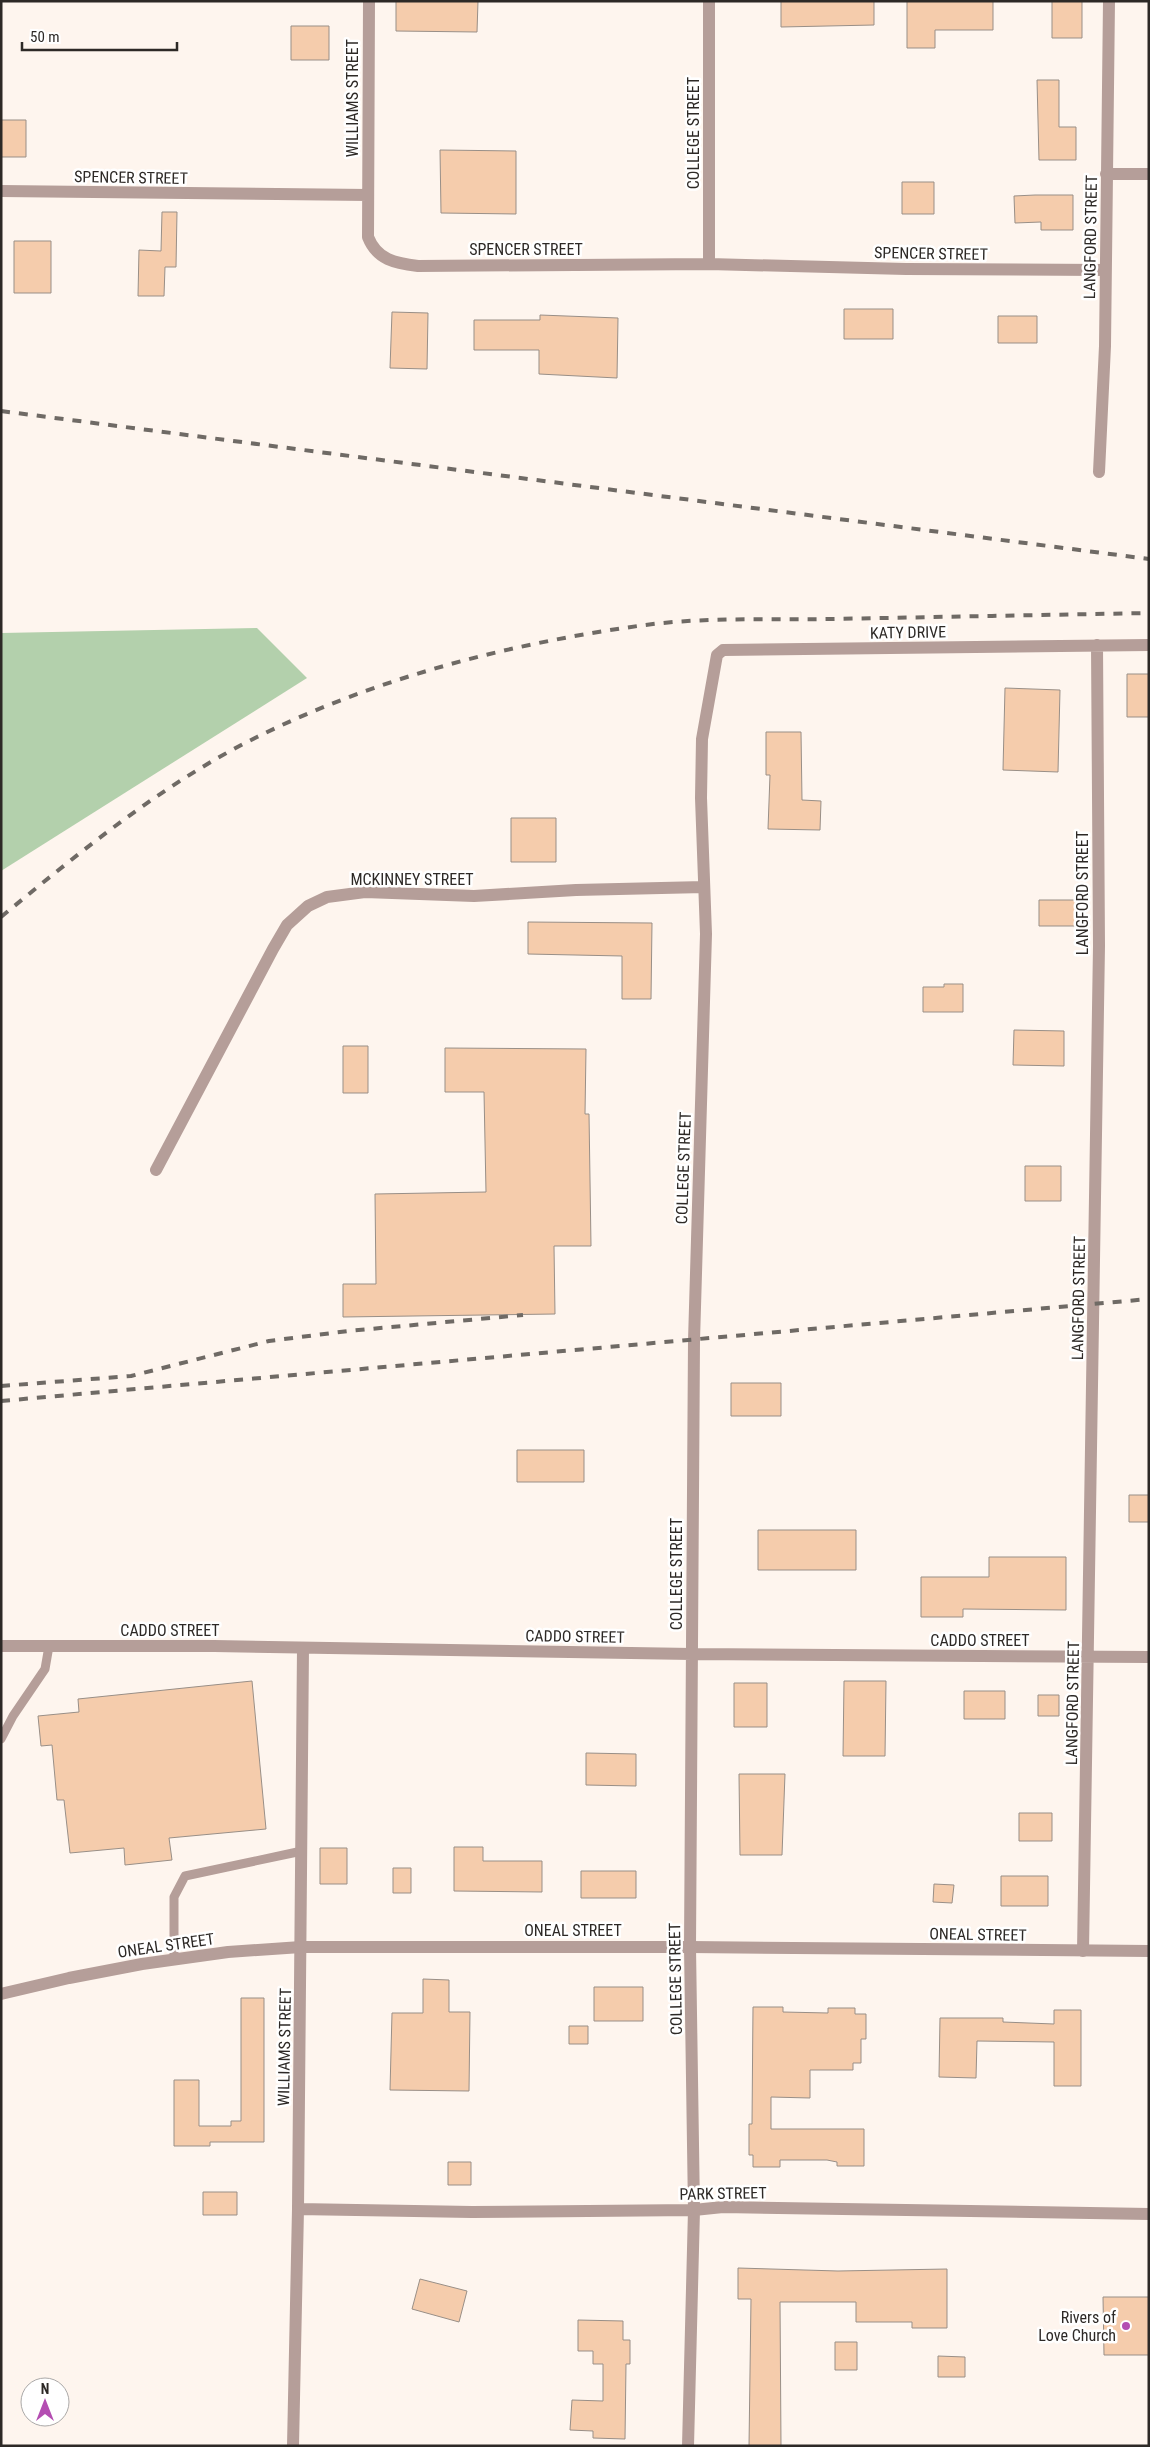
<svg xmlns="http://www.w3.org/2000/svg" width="1150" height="2447" font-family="'Roboto Condensed',sans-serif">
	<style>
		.green { fill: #b3d0ac }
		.building { fill: #f5ccac; stroke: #998f87 }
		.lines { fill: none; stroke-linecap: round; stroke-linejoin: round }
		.service { stroke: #b59e99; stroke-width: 9 }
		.minor { stroke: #b59e99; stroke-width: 12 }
		.tertiary { stroke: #b59e99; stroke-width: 12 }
		.rail { stroke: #6f6a65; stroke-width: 4; stroke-dasharray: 9 9; stroke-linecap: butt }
		.poi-dot { fill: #b44eb2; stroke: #fff; stroke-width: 2 }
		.labels { text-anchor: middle; stroke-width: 5; stroke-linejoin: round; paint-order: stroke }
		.street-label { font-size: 16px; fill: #2d2926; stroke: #fff }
		.poi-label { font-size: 16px; fill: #2d2926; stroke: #fff; text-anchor: end }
	</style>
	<rect width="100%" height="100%" fill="#fef5ee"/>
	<path class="green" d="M257 628 307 678 1 871V633Z"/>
	<path class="building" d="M396 1H478L477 32 396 31Z
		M781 1H874V25L781 27Z
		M907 1H993V30H935V48H907Z
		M1052 1H1082V38H1052Z
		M291 26H329V60H291Z
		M1037 80H1059V127H1076V160H1039Z
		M1 120H26V157H1Z
		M440 150 516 151V214L441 213Z
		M902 182H934V214H902Z
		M1035 195H1073V230H1041V222L1015 223 1014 196Z
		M162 212H177L176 267H165L164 296H138L139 250 161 251Z
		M14 241H51V293H14Z
		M844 309H893V339H844Z
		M392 312 428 313 427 369 390 368Z
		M540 315 618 318 617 378 539 374V350H474V320H540Z
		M998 316H1037V343H998Z
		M1127 674H1149V717H1127Z
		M1005 688 1060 690 1058 772 1003 770Z
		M766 732H801L802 800 821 801 820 830 768 829 770 775H766Z
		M511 818H556V862H511Z
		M1039 900H1077V926H1039Z
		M528 922 652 923 651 999H622V956L528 954Z
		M944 984H963V1012H923V987H944Z
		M1014 1030 1064 1031V1066L1013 1065Z
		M343 1046H368V1093H343Z
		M445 1048 586 1049 585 1114H589L591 1246H554L555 1314 343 1317V1284H376L375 1194 486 1192 484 1092H445Z
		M1025 1166H1061V1201H1025Z
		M731 1383H781V1416H731Z
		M517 1450H584V1482H517Z
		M1129 1495H1149V1522H1129Z
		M758 1530H856V1570H758Z
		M989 1557H1066V1610L963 1609V1617H921V1577H989Z
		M252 1681 266 1829 169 1838 172 1860 125 1865 124 1848 70 1853 64 1800H57L52 1745 41 1746 38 1716 79 1712 78 1699Z
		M844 1681H886L885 1756H843Z
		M734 1683H767V1727H734Z
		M964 1691H1005V1719H964Z
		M1038 1695H1059V1716H1038Z
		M586 1753 636 1754V1786L586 1785Z
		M739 1774H785L782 1855H740Z
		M1019 1813H1052V1841H1019Z
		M454 1847H483V1861H542V1892L454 1891Z
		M320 1848H347V1884H320Z
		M393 1868H411V1893H393Z
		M581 1871H636V1898H581Z
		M1001 1876H1048V1906H1001Z
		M934 1884 954 1885 952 1903 933 1902Z
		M423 1979 449 1980V2012H470L469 2091 390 2090 392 2013H423Z
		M594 1987H643V2021H594Z
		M241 1998H264V2142H210V2146H174V2080H199V2126H231V2121H241Z
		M753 2007H783V2012L828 2013V2008H855V2014H866V2039H861V2063H853V2070H810V2098L771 2097V2129H864V2166H837V2162L827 2160H780V2167H753V2155H749V2124H752Z
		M1054 2010H1081V2086H1054V2042L977 2041 976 2078 939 2077 940 2018H1003V2022L1054 2024Z
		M569 2026H588V2044H569Z
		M448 2162H471V2185H448Z
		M203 2192H237V2215H203Z
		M738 2268 838 2271 947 2269V2328H912V2322H856V2302H780L781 2446H749L751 2299H738Z
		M420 2279 467 2291 459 2322 412 2309Z
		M1103 2297H1149V2355H1104Z
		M578 2320 623 2321V2340H630V2364H626L625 2439 593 2438V2431L570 2430 572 2400 603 2401V2364H593V2351H578Z
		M835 2342H857V2370H835Z
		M938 2356 965 2357V2377H938Z"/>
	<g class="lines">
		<path class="service" d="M1 1739 13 1716 45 1669 49 1646
			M174 1960V1897L185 1876 302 1851"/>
		<path class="minor" d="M369 1 368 237C377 260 395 263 418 266L709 264 906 269 1105 270
			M709 1V264
			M1106 174H1149
			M1 191 368 195
			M1099 472 1105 346 1109 1
			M156 1170 273 949 287 925 308 906 327 897 365 892 474 896 576 890 704 887
			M1 1646H214L692 1654 1149 1657
			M1083 1951 1099 946 1097 645
			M298 2209 472 2212 694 2210 723 2207 1149 2214
			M293 2446 298 2209 303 1648
			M688 2446 694 2210 690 1947 694 1341 706 934 701 798 702 739 717 655 723 650 1149 645"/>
		<path class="tertiary" d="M1 1994 69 1978 142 1964 228 1952 301 1947H690L1149 1951"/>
		<path class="rail" d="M1 411 1149 559
			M1 917C81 851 164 783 257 737 378 677 512 643 645 625 706 617 768 620 829 619 936 617 1042 615 1149 613
			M1 1386 131 1376 269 1341 348 1331 523 1315
			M1 1401 1149 1299"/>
	</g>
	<circle class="poi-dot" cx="1126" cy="2326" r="5"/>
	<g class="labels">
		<g class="street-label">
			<text transform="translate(352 98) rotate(-90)" y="6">WILLIAMS STREET</text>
			<text transform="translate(693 133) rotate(-90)" y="6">COLLEGE STREET</text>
			<text transform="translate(131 177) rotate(1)" y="6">SPENCER STREET</text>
			<text transform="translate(1090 237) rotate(-89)" y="6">LANGFORD STREET</text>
			<text x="526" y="255">SPENCER STREET</text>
			<text transform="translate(931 253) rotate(1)" y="6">SPENCER STREET</text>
			<text transform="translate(908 632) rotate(-1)" y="6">KATY DRIVE</text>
			<text x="412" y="885">MCKINNEY STREET</text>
			<text transform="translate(1082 893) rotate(-90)" y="6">LANGFORD STREET</text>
			<text transform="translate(683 1168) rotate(-88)" y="6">COLLEGE STREET</text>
			<text transform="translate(1078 1298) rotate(-89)" y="6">LANGFORD STREET</text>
			<text transform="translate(676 1574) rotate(-90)" y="6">COLLEGE STREET</text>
			<text x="170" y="1636">CADDO STREET</text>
			<text transform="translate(575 1636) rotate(1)" y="6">CADDO STREET</text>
			<text x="980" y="1646">CADDO STREET</text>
			<text transform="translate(1072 1703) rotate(-89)" y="6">LANGFORD STREET</text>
			<text x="573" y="1936">ONEAL STREET</text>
			<text transform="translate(978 1934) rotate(1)" y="6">ONEAL STREET</text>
			<text transform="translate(166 1945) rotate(-8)" y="6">ONEAL STREET</text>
			<text transform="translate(675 1979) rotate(-91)" y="6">COLLEGE STREET</text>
			<text transform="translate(284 2047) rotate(-89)" y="6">WILLIAMS STREET</text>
			<text transform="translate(723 2193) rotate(-1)" y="6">PARK STREET</text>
		</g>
		<g class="poi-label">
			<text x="1116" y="2323">Rivers of<tspan x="1116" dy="18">Love Church</tspan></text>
		</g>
	</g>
	<rect width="1150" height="2447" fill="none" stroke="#2d2926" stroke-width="5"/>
	<g transform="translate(45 2402)"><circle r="24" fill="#ffffff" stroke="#aba9a8"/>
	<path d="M0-4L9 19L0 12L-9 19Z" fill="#b44eb2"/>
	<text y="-8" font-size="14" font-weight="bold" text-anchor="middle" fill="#2d2926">N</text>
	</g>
	<path d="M22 42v8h155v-8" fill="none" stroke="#2d2926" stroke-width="2.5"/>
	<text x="30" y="42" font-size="15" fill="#2d2926" stroke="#ffffff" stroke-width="4" paint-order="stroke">50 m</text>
</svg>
